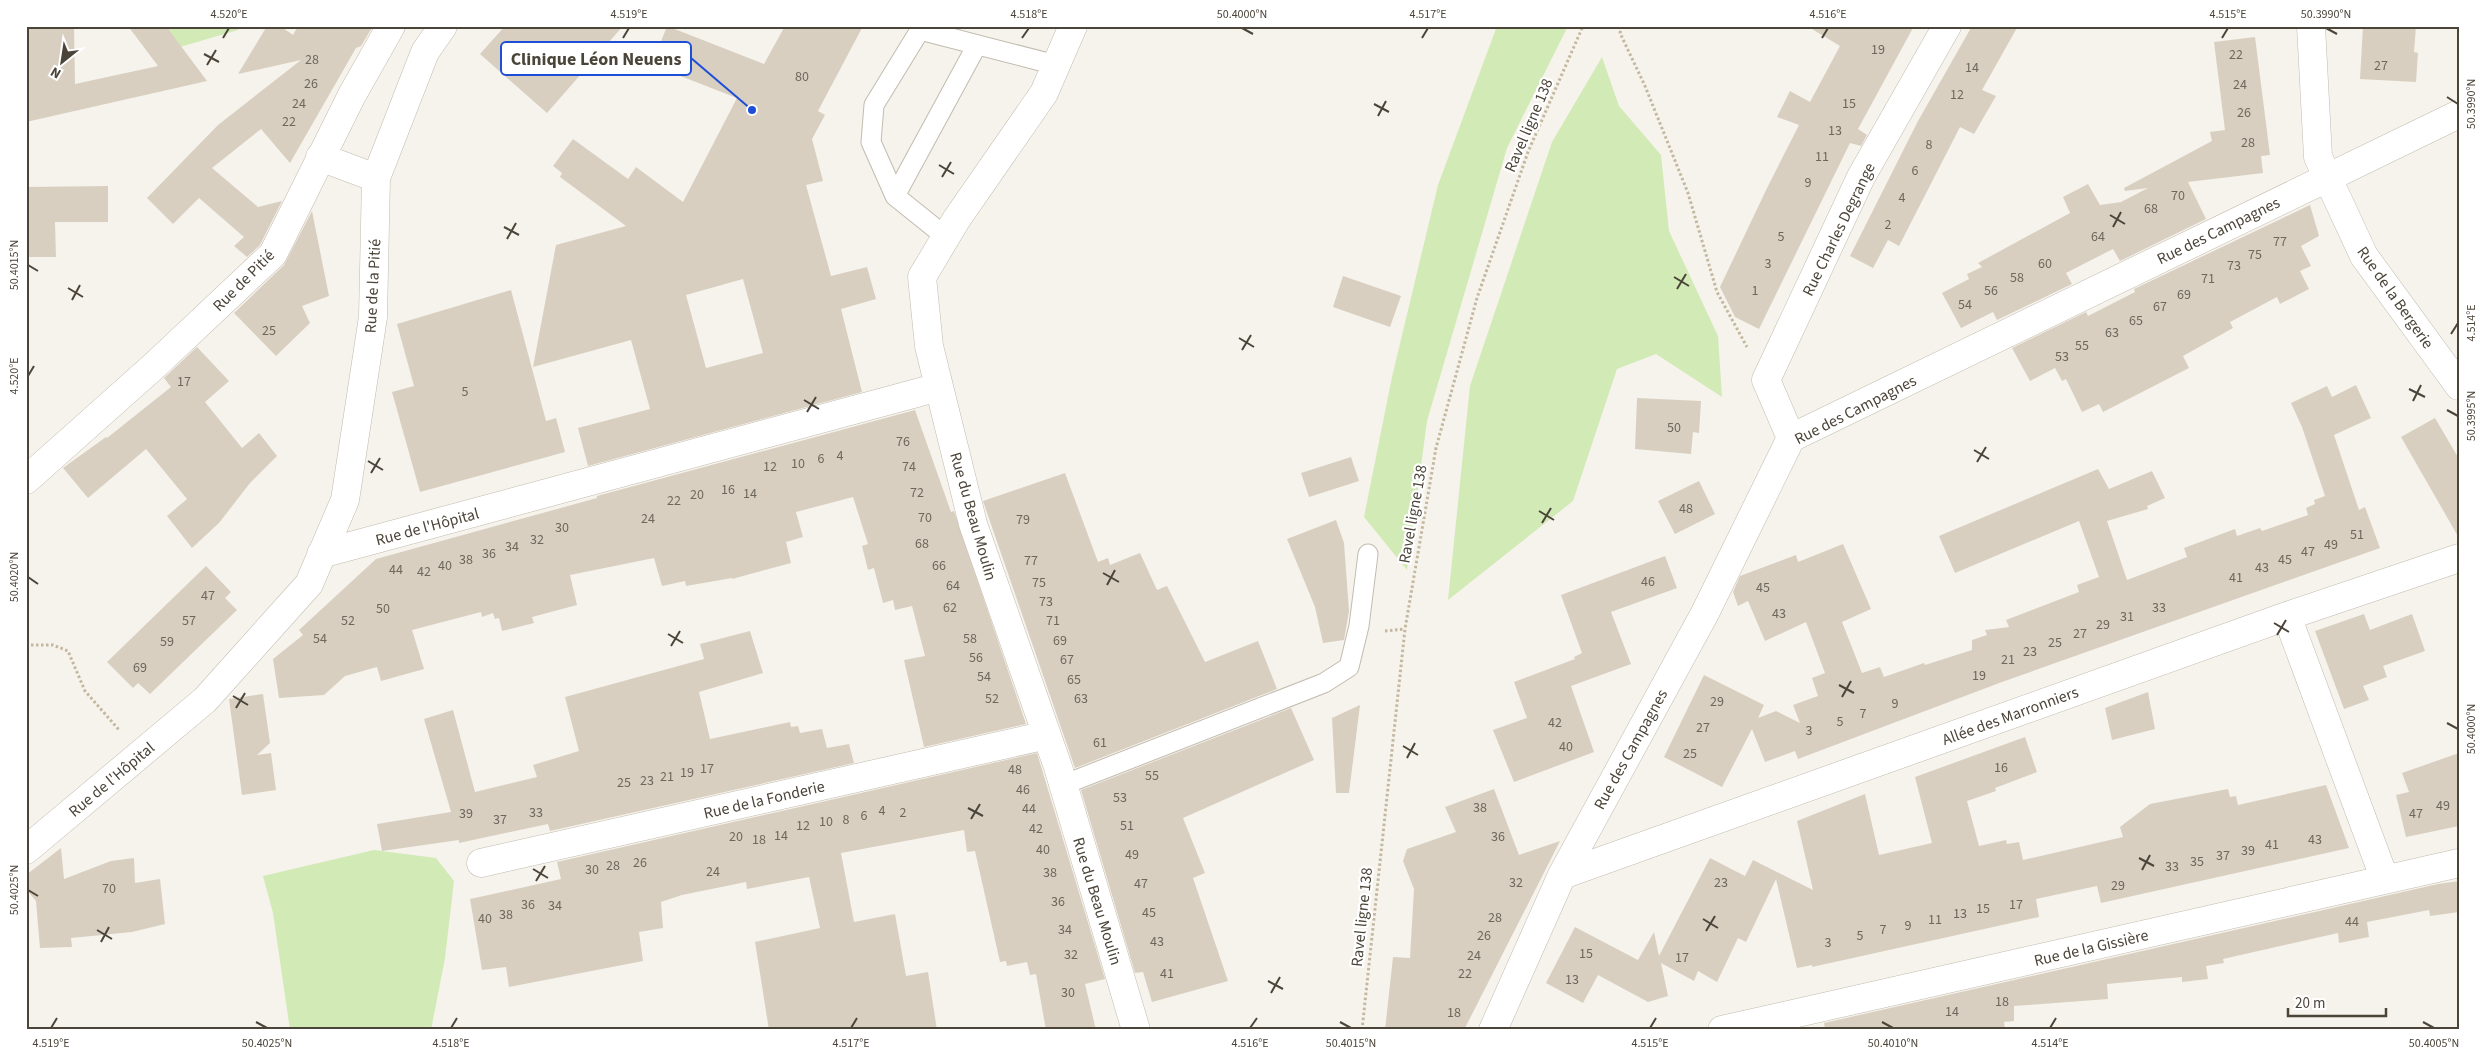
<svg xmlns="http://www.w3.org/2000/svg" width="2485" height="1056" font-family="'Source Sans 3',sans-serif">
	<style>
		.green { fill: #d2eab5 }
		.building { fill: #d8cfc1; fill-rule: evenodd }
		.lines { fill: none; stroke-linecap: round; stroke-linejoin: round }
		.lane-casing { stroke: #c2bbae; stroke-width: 21 }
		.street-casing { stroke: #c2bbae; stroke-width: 29 }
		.path { stroke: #c4b79f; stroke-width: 3; stroke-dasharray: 2.5 2.5; stroke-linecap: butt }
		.lane { stroke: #fff; stroke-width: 19 }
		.street { stroke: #fff; stroke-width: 28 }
		.ticks { fill: none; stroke: #4b4439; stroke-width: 2 }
		.labels { text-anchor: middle; stroke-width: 4.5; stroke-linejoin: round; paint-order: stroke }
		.number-label { font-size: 14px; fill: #6e675b }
		.street-label { font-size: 16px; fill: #4b4439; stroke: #fff }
		.leader { fill: none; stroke: #1d4ed8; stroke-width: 2 }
		.callout-dot { fill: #1d4ed8; stroke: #fff; stroke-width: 2 }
		.callout { fill: #fff; stroke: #1d4ed8; stroke-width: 2 }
		.callout-label { font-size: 18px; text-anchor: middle; font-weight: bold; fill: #4b4439 }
		.neatline { fill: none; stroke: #4b4439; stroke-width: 2 }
		.ticks-label { font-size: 12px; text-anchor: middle; fill: #4b4439 }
	</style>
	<rect width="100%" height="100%" fill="#f6f3ec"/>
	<path class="green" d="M149 26H240L238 30 180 47Z
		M1497 26H1568L1507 148 1427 421 1407 570 1364 517 1392 377 1438 185Z
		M1602 57 1619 106 1661 155 1669 231 1718 336 1722 397 1656 354 1617 369 1573 501 1448 600 1470 386 1552 142Z
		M374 850 436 858 454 881 445 958 431 1030H290L273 913 263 876Z"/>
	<path class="building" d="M26 26H74L75 84 158 66 128 26H166L207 81 26 122Z
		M267 26H280L293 35 298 26H373L361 46 356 48 290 163 261 129 212 168 258 207 282 201 260 245 247 257 234 246 244 237 199 198 173 224 147 198 218 125 301 60 238 74Z
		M505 26H623L547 113 480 54Z
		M667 26 764 64 785 26H863L818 111 825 115 812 139 823 181 806 185 831 276 867 267 876 299 841 309 862 392 588 466 578 428 650 409 631 340 533 367 556 245 626 226 560 177 562 173 553 166 573 139 628 179 636 167 683 202 737 98 652 65ZM743 279 763 353 706 368 686 295Z
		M1807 26H1914L1858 129 1867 135 1861 146 1850 143 1759 329 1735 317 1720 287 1768 186 1799 125 1777 117 1790 91 1810 102 1840 46Z
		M1972 26H2018L1982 90 1996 96 1974 134 1960 127 1899 246 1888 240 1873 268 1850 256 1918 121Z
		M2363 26H2416L2414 52 2418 53 2416 82 2360 79Z
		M2255 37 2270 155 2261 156 2263 173 2188 182 2206 219 2120 261 2113 249 2066 273 2072 284 1997 320 1993 312 1961 328 1942 293 1969 279 1967 274 1982 267 1978 263 2070 213 2063 197 2088 184 2100 205 2121 202 2148 188 2125 191 2124 188 2212 141 2210 132 2225 130 2214 42Z
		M108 186V222H55L56 257H26V187Z
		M2310 205 2319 236 2301 246 2311 266 2300 271 2309 289 2280 304 2277 297 2230 322 2233 328 2183 356 2189 368 2103 412 2099 404 2082 412 2066 379 2062 381 2055 368 2030 381 2012 348 2086 312 2088 316 2135 292 2134 289Z
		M312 211 329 296 302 306 310 323 276 356 234 313 284 265Z
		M1343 276 1401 296 1390 327 1333 307Z
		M511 290 546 421 556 418 565 452 420 492 392 392 414 386 397 324Z
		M197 347 229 381 205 402 242 448 259 433 277 456 250 483 219 523 192 548 167 516 187 499 146 449 88 498 63 468 106 437 107 438 171 387 164 378Z
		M2356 385 2371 418 2334 435 2359 510 2365 507 2380 548 2002 682 1798 759 1795 751 1765 762 1752 729 1722 787 1664 757 1704 675 1764 705 1758 718 1776 711 1800 723 1793 705 1818 696 1812 678 1825 673 1806 622 1765 641 1748 601 1738 606 1733 592 1740 576 1796 555 1798 562 1843 544 1871 609 1842 622 1862 673 1880 667 1884 677 1924 663 1925 665 1972 650V640L1987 635 1985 630 2009 627 2006 620 2079 592 2077 585 2099 577 2079 521 1955 573 1939 536 2098 469 2109 489 2152 471 2165 498 2147 506 2148 509 2107 521 2127 580 2187 557 2184 548 2235 529 2237 536 2260 528 2262 531 2308 515 2306 508 2315 504 2314 500 2325 496 2302 427 2291 403 2327 386 2332 397Z
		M1637 398 1701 401 1699 433 1693 432 1691 454 1635 449Z
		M915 410 951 512 954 511 1026 724 924 747 904 660 925 656 912 606 895 610 893 600 883 603 874 568 868 570 862 546 868 544 853 497 796 512 803 537 786 542 791 563 732 579V578L686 586 685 581 662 586 654 558 570 575 577 605 532 617 534 623 502 631 499 618 495 619 493 613 482 617 481 612 412 630 424 669 381 681 377 667 345 676 324 695 279 698 273 659 303 635 299 630 376 559 597 498V496Z
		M2435 418 2459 459V538L2401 437Z
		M1351 457 1359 481 1309 497 1301 473Z
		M1065 473 1098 562 1108 558 1110 565 1140 553 1157 590 1167 586 1205 662 1258 641 1277 689 1075 768 983 501Z
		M1699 481 1715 514 1675 534 1658 501Z
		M1336 520 1344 543 1349 611 1344 640 1323 643 1315 607 1287 539Z
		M1665 556 1677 588 1611 612 1631 664 1571 686 1594 752 1514 782 1493 730 1527 718 1514 682 1575 659 1574 657 1582 653 1561 595Z
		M206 566 231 592 225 598 237 610 150 694 138 683 133 688 107 662Z
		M2364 614 2370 630 2412 614 2425 651 2383 666 2387 677 2363 686 2369 700 2344 709 2315 631Z
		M750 631 763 673 699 692 710 739 790 722 791 727 798 726 800 733 822 729 827 748 849 744 854 763 550 831 548 824 459 843V840L382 851 377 824 451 812 424 719 453 710 475 792 537 777 533 765 579 751 565 697 704 659 700 644Z
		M2148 692 2155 729 2112 740 2105 708Z
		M263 694 270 743 257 755 271 753 276 790 242 795 229 699Z
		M1360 705 1349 793H1336L1332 718Z
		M1291 708 1314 760 1183 818 1205 873 1193 878 1228 981 1152 1002 1143 972 1135 973 1081 790Z
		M2025 737 2037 772 1995 788 1996 791 1967 801 1979 846 2006 840 2007 844 2019 842 2023 860 2123 837 2120 827 2150 804 2228 789 2230 797 2236 796 2238 805 2326 785 2349 848 2101 903 2097 886 2036 899 2039 917 1812 967V965L1797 968 1776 879 1746 942 1738 938 1717 982 1698 971 1694 981 1661 963 1668 996 1648 1002 1598 975 1583 1003 1546 983 1575 927 1638 960 1654 932 1659 956 1710 858 1745 876 1753 860 1813 890 1797 821 1865 794 1879 855 1932 843 1915 777Z
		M1037 753 1105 979 1085 984 1096 1030H1046L1036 974 1030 975 1027 962 1007 966 1006 961 1000 962 975 851 967 852 964 830 841 853 854 922 895 914 906 976 928 972 937 1030H769L755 942 820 928 809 877 747 889 746 882 682 895 661 902 663 928 639 932 643 961 509 987 506 967 482 970 470 899 561 879 557 862Z
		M2459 753V826L2406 837 2396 795 2409 792 2402 773Z
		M1494 789 1519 855 1560 841 1464 1030H1385L1393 957 1410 958 1414 889 1403 861 1407 849 1456 832 1445 807Z
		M61 848 64 879 111 861 134 858 135 883 160 879 165 924 132 932 71 938 72 947 40 948 36 901 26 889V875Z
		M2459 881V912L2430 916 2429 910 2367 922 2369 937 2339 943 2338 933 2223 959 2224 963 2206 966 2208 979 2182 982V977L2107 984 2108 999 2014 1006V1021L2004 1022 2005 1030H1825L1824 1023 2438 884Z"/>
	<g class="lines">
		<defs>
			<path id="lane" d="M895 196 977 45
				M946 237 895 196 871 142 874 105 920 30 1056 65
				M1063 785 1324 683 1349 667 1359 626 1368 554"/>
			<path id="street" d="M1073 26 1044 93 956 220 922 277 929 346 973 524 1058 767 1136 1030
				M2311 26 2318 157 2364 256 2459 386
				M320 157 376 178
				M1791 438 1766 380 1861 177 1947 26
				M26 480 154 366 273 254 352 95 391 26
				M321 554 939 387
				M2287 616 2385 880
				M26 850 205 700 309 584 345 500 373 317 376 178 425 52 443 26
				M481 863 1047 735
				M1562 875 2287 616 2459 558
				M1493 1030 1562 875 1705 613 1791 438 2459 114
				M1722 1030 2459 863"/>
		</defs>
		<use href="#lane" class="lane-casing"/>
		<use href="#street" class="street-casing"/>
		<path class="path" d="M1622 26 1620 33 1645 86 1688 193 1717 292 1747 347
			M1385 631 1405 629
			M26 645H53L68 651 85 691 120 731
			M1362 1030 1405 629 1436 448 1477 298 1528 152 1583 26"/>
		<use href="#lane" class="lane"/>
		<use href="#street" class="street"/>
	</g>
	<path class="ticks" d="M1242 28 1253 34M2326 28 2337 34M223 38 229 28M623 38 629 28M1022 38 1029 28M1422 38 1428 28M1822 38 1828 28M2222 38 2228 28M204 54 219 62M207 65 216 50M2447 97 2458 104M1374 104 1389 112M1378 116 1386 101M939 165 954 174M942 177 951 162M2110 215 2125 224M504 227 519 235M2113 227 2121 212M507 239 516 223M28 265 38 271M1674 277 1689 286M68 288 83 297M1677 289 1686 274M72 300 80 285M2451 334 2458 323M1239 338 1254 347M1242 350 1251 335M28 376 34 366M2409 389 2425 397M804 400 819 409M2413 401 2421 385M2447 410 2458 416M807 412 816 397M1974 450 1989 459M368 461 383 470M1977 462 1986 447M371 473 380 458M1539 511 1554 520M1542 523 1551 508M1103 573 1119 582M28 577 38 584M1107 585 1115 570M2274 623 2289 632M668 634 683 643M2277 635 2286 620M671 646 680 631M1839 685 1854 693M233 696 248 705M1842 697 1851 681M236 708 245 693M2447 723 2458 729M1403 746 1418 755M1407 758 1415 743M968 808 983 816M971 819 980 804M2139 858 2154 866M533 869 548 878M2142 870 2150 855M536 881 545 866M28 890 38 896M1703 919 1718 928M97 930 112 939M1706 931 1715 916M101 942 109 927M1268 981 1283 989M1271 993 1280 977M256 1022 267 1028M1340 1022 1351 1028M1882 1022 1893 1028M2423 1022 2434 1028M51 1028 57 1018M451 1028 457 1018M851 1028 857 1018M1250 1028 1257 1018M1650 1028 1656 1018M2050 1028 2056 1018"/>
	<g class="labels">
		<g class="number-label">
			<text x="1878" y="54">19</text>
			<text x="2236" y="59">22</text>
			<text x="312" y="64">28</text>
			<text x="2381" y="70">27</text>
			<text x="1972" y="72">14</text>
			<text x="802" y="81">80</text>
			<text x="311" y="88">26</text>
			<text x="2240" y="89">24</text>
			<text x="1957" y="99">12</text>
			<text x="299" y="108">24</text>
			<text x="1849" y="108">15</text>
			<text x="2244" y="117">26</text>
			<text x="289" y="126">22</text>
			<text x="1835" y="135">13</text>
			<text x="2248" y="147">28</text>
			<text x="1929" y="149">8</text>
			<text x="1822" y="161">11</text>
			<text x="1915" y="175">6</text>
			<text x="1808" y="187">9</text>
			<text x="2178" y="200">70</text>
			<text x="1902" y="202">4</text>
			<text x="2151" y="213">68</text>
			<text x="1888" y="229">2</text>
			<text x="1781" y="241">5</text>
			<text x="2098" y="241">64</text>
			<text x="2280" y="246">77</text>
			<text x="2255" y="259">75</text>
			<text x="1768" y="268">3</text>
			<text x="2045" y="268">60</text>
			<text x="2234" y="270">73</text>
			<text x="2017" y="282">58</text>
			<text x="2208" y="283">71</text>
			<text x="1755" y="295">1</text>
			<text x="1991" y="295">56</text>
			<text x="2184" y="299">69</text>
			<text x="1965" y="309">54</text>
			<text x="2160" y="311">67</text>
			<text x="2136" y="325">65</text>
			<text x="269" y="335">25</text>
			<text x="2112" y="337">63</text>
			<text x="2082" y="350">55</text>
			<text x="2062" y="361">53</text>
			<text x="184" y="386">17</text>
			<text x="465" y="396">5</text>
			<text x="1674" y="432">50</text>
			<text x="903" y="446">76</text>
			<text x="840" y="460">4</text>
			<text x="821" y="463">6</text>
			<text x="798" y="468">10</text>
			<text x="770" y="471">12</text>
			<text x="909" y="471">74</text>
			<text x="728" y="494">16</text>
			<text x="917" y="497">72</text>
			<text x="750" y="498">14</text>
			<text x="697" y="499">20</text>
			<text x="674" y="505">22</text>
			<text x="1686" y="513">48</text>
			<text x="925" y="522">70</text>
			<text x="648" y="523">24</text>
			<text x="1023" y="524">79</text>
			<text x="562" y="532">30</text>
			<text x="2357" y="539">51</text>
			<text x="537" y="544">32</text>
			<text x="922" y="548">68</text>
			<text x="2331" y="549">49</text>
			<text x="512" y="551">34</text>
			<text x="2308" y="556">47</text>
			<text x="489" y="558">36</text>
			<text x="466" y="564">38</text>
			<text x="2285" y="564">45</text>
			<text x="1031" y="565">77</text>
			<text x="445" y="570">40</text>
			<text x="939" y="570">66</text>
			<text x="2262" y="572">43</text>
			<text x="396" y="574">44</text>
			<text x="424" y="576">42</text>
			<text x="2236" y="582">41</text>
			<text x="1648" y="586">46</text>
			<text x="1039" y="587">75</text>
			<text x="953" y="590">64</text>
			<text x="1763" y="592">45</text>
			<text x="208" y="600">47</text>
			<text x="1046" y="606">73</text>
			<text x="950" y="612">62</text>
			<text x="2159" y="612">33</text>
			<text x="383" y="613">50</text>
			<text x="1779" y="618">43</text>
			<text x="2127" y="621">31</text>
			<text x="189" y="625">57</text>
			<text x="348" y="625">52</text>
			<text x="1053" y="625">71</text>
			<text x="2103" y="629">29</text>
			<text x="2080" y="638">27</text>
			<text x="320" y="643">54</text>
			<text x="970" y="643">58</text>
			<text x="1060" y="645">69</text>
			<text x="167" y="646">59</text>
			<text x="2055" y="647">25</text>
			<text x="2030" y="656">23</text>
			<text x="976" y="662">56</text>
			<text x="1067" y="664">67</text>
			<text x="2008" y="664">21</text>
			<text x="140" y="672">69</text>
			<text x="1979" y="680">19</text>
			<text x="984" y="681">54</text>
			<text x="1074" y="684">65</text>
			<text x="992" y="703">52</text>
			<text x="1081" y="703">63</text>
			<text x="1717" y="706">29</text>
			<text x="1895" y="708">9</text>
			<text x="1863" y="718">7</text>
			<text x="1840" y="726">5</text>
			<text x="1555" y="727">42</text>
			<text x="1703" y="732">27</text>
			<text x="1809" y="735">3</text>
			<text x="1100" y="747">61</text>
			<text x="1566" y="751">40</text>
			<text x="1690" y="758">25</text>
			<text x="2001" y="772">16</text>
			<text x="707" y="773">17</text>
			<text x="1015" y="774">48</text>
			<text x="687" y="777">19</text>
			<text x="1152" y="780">55</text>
			<text x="667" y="781">21</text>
			<text x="647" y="785">23</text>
			<text x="624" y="787">25</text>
			<text x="1023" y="794">46</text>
			<text x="1120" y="802">53</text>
			<text x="2443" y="810">49</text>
			<text x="1480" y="812">38</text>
			<text x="1029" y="813">44</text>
			<text x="882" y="815">4</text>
			<text x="536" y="817">33</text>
			<text x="903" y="817">2</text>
			<text x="466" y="818">39</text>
			<text x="2416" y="818">47</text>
			<text x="864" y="820">6</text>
			<text x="500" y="824">37</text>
			<text x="846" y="824">8</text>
			<text x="826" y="826">10</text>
			<text x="803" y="830">12</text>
			<text x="1127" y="830">51</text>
			<text x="1036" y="833">42</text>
			<text x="781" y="840">14</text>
			<text x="736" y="841">20</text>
			<text x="1498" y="841">36</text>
			<text x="759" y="844">18</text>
			<text x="2315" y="844">43</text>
			<text x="2272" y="849">41</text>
			<text x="1043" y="854">40</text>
			<text x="2248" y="855">39</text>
			<text x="1132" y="859">49</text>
			<text x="2223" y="860">37</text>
			<text x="2197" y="866">35</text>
			<text x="640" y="867">26</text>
			<text x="613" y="870">28</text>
			<text x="2172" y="871">33</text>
			<text x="592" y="874">30</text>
			<text x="713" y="876">24</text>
			<text x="1050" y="877">38</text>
			<text x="1516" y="887">32</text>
			<text x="1721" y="887">23</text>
			<text x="1141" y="888">47</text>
			<text x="2118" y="890">29</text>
			<text x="109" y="893">70</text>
			<text x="1058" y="906">36</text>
			<text x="528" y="909">36</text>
			<text x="2016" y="909">17</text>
			<text x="555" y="910">34</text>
			<text x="1983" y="913">15</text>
			<text x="1149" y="917">45</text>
			<text x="1960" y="918">13</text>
			<text x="506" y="919">38</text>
			<text x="1495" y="922">28</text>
			<text x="485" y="923">40</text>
			<text x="1935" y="924">11</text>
			<text x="2352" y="926">44</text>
			<text x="1908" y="930">9</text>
			<text x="1065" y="934">34</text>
			<text x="1883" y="934">7</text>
			<text x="1484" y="940">26</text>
			<text x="1860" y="940">5</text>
			<text x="1157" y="946">43</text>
			<text x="1828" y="947">3</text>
			<text x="1586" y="958">15</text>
			<text x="1071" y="959">32</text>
			<text x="1474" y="960">24</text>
			<text x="1682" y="962">17</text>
			<text x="1167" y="978">41</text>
			<text x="1465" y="978">22</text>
			<text x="1572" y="984">13</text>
			<text x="1068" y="997">30</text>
			<text x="2002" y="1006">18</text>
			<text x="1952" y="1016">14</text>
			<text x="1454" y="1017">18</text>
		</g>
		<g class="street-label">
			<text transform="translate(1528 125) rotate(-67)" y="6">Ravel ligne 138</text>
			<text transform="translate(1838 229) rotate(-64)" y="6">Rue Charles Degrange</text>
			<text transform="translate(2218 230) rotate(-26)" y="6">Rue des Campagnes</text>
			<text transform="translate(243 280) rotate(-45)" y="6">Rue de Pitié</text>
			<text transform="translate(372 286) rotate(-87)" y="6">Rue de la Pitié</text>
			<text transform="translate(2396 297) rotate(55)" y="6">Rue de la Bergerie</text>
			<text transform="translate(1855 409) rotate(-27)" y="6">Rue des Campagnes</text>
			<text transform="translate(1412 514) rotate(-80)" y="6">Ravel ligne 138</text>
			<text transform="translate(974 516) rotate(74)" y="6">Rue du Beau Moulin</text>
			<text transform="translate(427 526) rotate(-15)" y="6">Rue de l'Hôpital</text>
			<text transform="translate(2010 715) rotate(-20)" y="6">Allée des Marronniers</text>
			<text transform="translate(1630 749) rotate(-61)" y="6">Rue des Campagnes</text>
			<text transform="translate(111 779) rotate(-40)" y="6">Rue de l'Hôpital</text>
			<text transform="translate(764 799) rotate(-13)" y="6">Rue de la Fonderie</text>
			<text transform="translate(1098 901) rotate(73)" y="6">Rue du Beau Moulin</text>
			<text transform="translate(1361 917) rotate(-84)" y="6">Ravel ligne 138</text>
			<text transform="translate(2091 947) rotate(-13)" y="6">Rue de la Gissière</text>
		</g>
	</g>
	<path class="leader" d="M752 110L691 58"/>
	<circle class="callout-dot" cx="752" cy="110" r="5"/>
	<rect class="callout" x="501" y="42" width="190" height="33" rx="5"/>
	<g class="callout-label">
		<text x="596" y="65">Clinique Léon Neuens</text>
	</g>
	<rect width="2485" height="1056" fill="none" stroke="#ffffff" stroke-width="55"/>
	<g transform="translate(62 62) rotate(210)" stroke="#ffffff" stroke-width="4" paint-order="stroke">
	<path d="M0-4L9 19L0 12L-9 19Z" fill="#4b4439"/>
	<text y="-8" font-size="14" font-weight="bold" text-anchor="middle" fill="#4b4439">N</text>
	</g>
	<path d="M2288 1008v8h98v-8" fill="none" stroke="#4b4439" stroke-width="2.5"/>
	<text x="2295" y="1008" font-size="15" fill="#4b4439" stroke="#ffffff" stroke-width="4" paint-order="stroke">20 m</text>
	<rect x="28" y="28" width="2430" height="1000" class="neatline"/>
	<g class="ticks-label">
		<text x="229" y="18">4.520°E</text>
		<text x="629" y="18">4.519°E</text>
		<text x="1029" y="18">4.518°E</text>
		<text x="1242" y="18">50.4000°N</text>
		<text x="1428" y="18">4.517°E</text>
		<text x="1828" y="18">4.516°E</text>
		<text x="2228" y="18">4.515°E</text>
		<text x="2326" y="18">50.3990°N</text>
		<text transform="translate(2471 104) rotate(-90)" y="4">50.3990°N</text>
		<text transform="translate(14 265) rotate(-90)" y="4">50.4015°N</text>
		<text transform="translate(2471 323) rotate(-90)" y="4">4.514°E</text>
		<text transform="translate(14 376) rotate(-90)" y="4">4.520°E</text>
		<text transform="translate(2471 416) rotate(-90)" y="4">50.3995°N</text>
		<text transform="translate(14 577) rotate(-90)" y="4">50.4020°N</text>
		<text transform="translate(2471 729) rotate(-90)" y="4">50.4000°N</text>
		<text transform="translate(14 890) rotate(-90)" y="4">50.4025°N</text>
		<text x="51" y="1047">4.519°E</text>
		<text x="267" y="1047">50.4025°N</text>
		<text x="451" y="1047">4.518°E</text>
		<text x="851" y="1047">4.517°E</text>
		<text x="1250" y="1047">4.516°E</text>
		<text x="1351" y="1047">50.4015°N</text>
		<text x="1650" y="1047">4.515°E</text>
		<text x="1893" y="1047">50.4010°N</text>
		<text x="2050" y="1047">4.514°E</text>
		<text x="2434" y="1047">50.4005°N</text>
	</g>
</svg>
